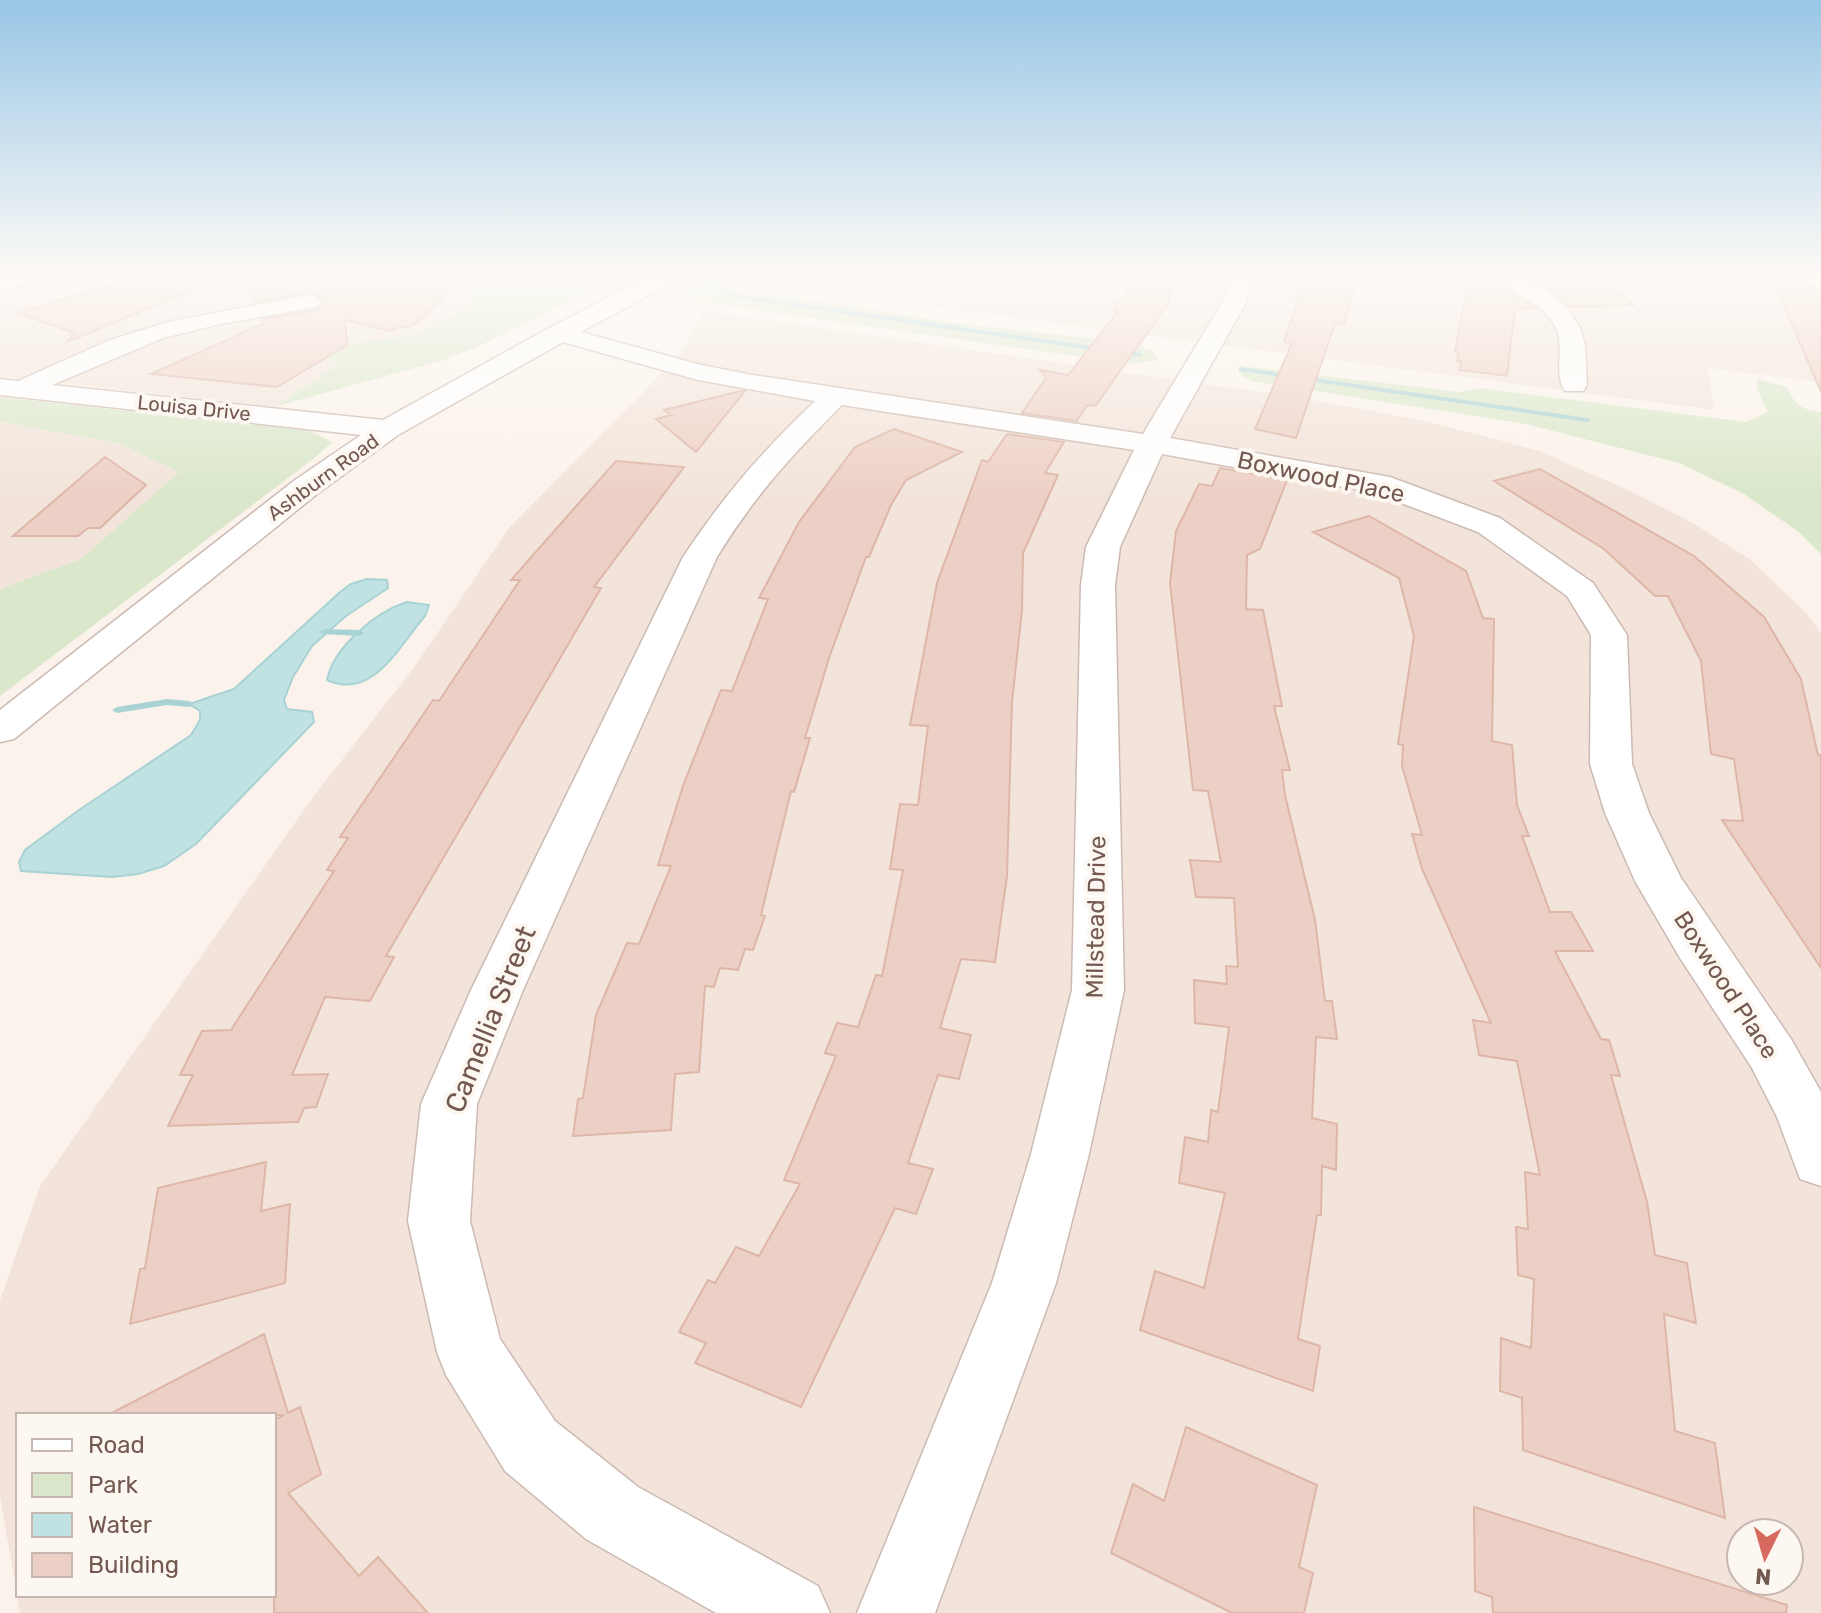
<svg xmlns="http://www.w3.org/2000/svg" width="1821" height="1613" font-family="Rubik,sans-serif">
	<style>
		.residential { fill: #f2e4da; fill-rule: evenodd }
		.green { fill: #dae7ca }
		.water { fill: #c1e2e3; stroke: #a8d2d3; stroke-width: 2 }
		.lines { fill: none; stroke-linecap: round; stroke-linejoin: round }
		.stream { fill: #a8d2d3; fill-rule: evenodd }
		.building { fill: #edd0c5; stroke: #deb6a8; stroke-width: 2 }
		.minor-casing { stroke: #ccbab2; stroke-width: 3 }
		.minor { fill: #fff; fill-rule: evenodd }
		.labels { text-anchor: middle; stroke-width: 8; stroke-linejoin: round; paint-order: stroke }
		.far-street-label { font-size: 20px; fill: #735950; stroke: #fdf7f1 }
		.street-label { font-size: 24px; fill: #735950; stroke: #fdf7f1 }
		.near-street-label { font-size: 28px; fill: #735950; stroke: #fdf7f1 }
	</style>
	<rect width="100%" height="100%" fill="#fbf3eb"/>
	<path class="residential" d="M0 271H200L190 279 227 271H469L477 274 467 308 416 335 295 351 341 364 273 407 0 376Z
		M811 271H1821V382L1708 368 1714 410 858 297Z
		M704 311 1301 398 1425 421 1540 451 1630 491 1691 522 1751 560 1806 613 1821 633V1613H20L0 1496V1300L40 1186 313 797 415 666 509 528 678 357ZM18 1415H274V1595H18ZM1741 1533H1789V1581H1741Z
		M0 422 118 443 179 472 81 559 0 589Z"/>
	<path class="green" d="M469 271H628L475 348 440 361 274 407 340 364 292 351 416 335 467 308 477 274Z
		M722 271H773L767 275 769 279 854 293 844 296 746 284 736 288 741 293 838 304 946 322 1114 341 1152 350 1159 360 1129 364 709 303 687 297 686 291Z
		M1240 366 1460 392 1479 388 1746 422 1768 412 1757 388V379L1787 387C1794 404 1802 410 1821 412V554L1799 532 1744 494 1679 463 1526 424 1252 381 1241 375Z
		M0 397 310 431 332 442 317 456 0 696V589L81 559 179 472 118 443 0 422Z"/>
	<path class="water" d="M367 579 387 580 388 588 346 616 312 646 293 677 284 700 287 709 312 712 314 722 196 844 164 866 138 874 112 877 21 871 19 862 25 850 79 810 191 735 200 720V711L189 704 234 689 339 593 351 584Z
		M407 602 429 605 425 616C399 646 373 701 327 680 333 648 375 612 407 602Z"/>
	<g class="lines">
		<path class="stream" d="M707 282 736 294 1140 353 1143 355 1140 357 735 298 705 285Z
			M1239 367 1587 418 1591 420 1587 422 1242 371H1239Z
			M325 629 359 630 364 633 359 636 321 634 320 632Z
			M167 699 189 701 194 704 189 707 167 705 117 713 112 710 117 707Z"/>
	</g>
	<path class="building" d="M125 271 237 272 67 342 74 333 18 313 106 286 112 287Z
		M243 271H432L453 287 419 322 406 328 400 327 390 331 345 320 347 345 277 387 151 374 265 323 263 319 318 310 323 304 319 295 310 292 256 302Z
		M1143 271H1179L1167 305 1096 405 1086 406 1077 421 1022 413 1046 378 1040 370 1068 375 1119 310H1113Z
		M1299 271H1358L1344 325 1335 323 1296 438 1255 429 1292 343 1284 342 1296 307Z
		M1470 271H1485L1503 288 1535 308 1515 309 1507 376 1460 370 1461 361H1457L1459 352H1455Z
		M1521 271H1594L1634 305 1569 307 1553 291Z
		M1776 287 1821 292V392Z
		M741 391H745L696 452 656 419 671 415 664 410Z
		M894 429 962 452 906 480 891 505 869 557H866L830 655 805 738H810L794 792 791 791 761 915 765 916 753 950 745 949 738 970 720 968 714 987 705 986 699 1072 675 1074 671 1130 573 1136 578 1099 583 1098 596 1015 627 943 639 944 671 866 658 865 684 783 721 690 732 691 768 599 759 598 799 522 855 447Z
		M1007 434 1064 442 1045 473 1058 475 1023 553 1022 610 1012 702 1007 876 995 962 961 959 940 1028 971 1035 959 1079 938 1075 908 1163 933 1169 916 1214 895 1208 801 1407 695 1363 706 1343 679 1332 708 1280 715 1283 736 1247 759 1256 800 1184 784 1180 836 1056 825 1053 837 1023 858 1027 876 975 882 976 903 870 890 869 900 804 918 805 928 726 910 725 937 583 982 460 988 462Z
		M105 457 146 485 100 528H88L78 536H13Z
		M616 461 684 467 594 587 601 588 386 956 394 957 370 1001 325 997 292 1075 328 1074 316 1107 304 1108 298 1122 168 1126 193 1075H180L202 1031 231 1030 334 871 327 870 348 838 340 837 433 700 439 701 520 580H511Z
		M1220 468 1287 480 1260 549 1247 555 1246 609 1263 610 1282 706H1274L1290 770H1282L1285 795 1315 920 1325 1001H1332L1337 1039 1316 1037 1312 1118 1337 1124 1336 1170 1322 1166 1321 1215H1317L1298 1339 1320 1346 1313 1391 1140 1330 1155 1271 1204 1288 1225 1193 1179 1183 1185 1137 1208 1142 1211 1110 1218 1112 1229 1027 1195 1023 1194 980 1227 984 1226 966 1238 967 1234 898 1196 897 1190 860 1221 862 1208 791 1193 790 1170 583 1176 531 1199 484 1212 486Z
		M1540 469 1694 556 1764 617 1801 679 1818 755H1821V968L1722 820 1743 821 1734 759 1711 754 1701 661 1668 596H1655L1604 549 1494 481Z
		M1369 516 1466 571 1483 618 1494 619 1492 741 1512 745 1517 805 1529 836H1522L1550 912H1571L1593 951H1555L1601 1039 1609 1040 1620 1076 1611 1075 1647 1202 1655 1255 1687 1263 1696 1323 1664 1314 1675 1431 1715 1443 1725 1518 1523 1450 1522 1398 1500 1391 1501 1338 1531 1348 1534 1279 1518 1275 1516 1227 1528 1229 1525 1172 1540 1175 1517 1061 1479 1055 1473 1020 1491 1023 1422 869 1412 834 1422 835 1402 766 1403 745 1398 744 1414 636 1399 578 1313 532Z
		M266 1162 261 1211 290 1204 285 1283 130 1324 140 1269 145 1268 158 1188Z
		M264 1334 288 1413 300 1407 321 1474 288 1493 359 1576 378 1557 428 1613H274V1420L284 1415H108Z
		M1186 1427 1317 1485 1299 1567 1313 1573 1304 1613H1232L1111 1553 1133 1484 1164 1501Z
		M1474 1507 1787 1605 1786 1613H1493L1492 1597 1475 1591Z"/>
	<g class="lines">
		<defs>
			<path id="minor" d="M21 271H56L53 276 0 291V277Z
				M660 271H688L685 276 581 332 701 365 753 375 1143 434 1220 306 1227 294 1230 271H1252L1249 294 1244 306 1170 438 1390 477 1500 518 1593 583 1627 635 1632 764 1649 813 1681 878 1791 1039 1821 1092V1186L1800 1179 1777 1117 1752 1068 1680 958 1635 881 1605 813 1590 764 1591 635 1567 596 1478 532 1372 492 1162 454 1120 547 1115 585 1124 990 1089 1154 1056 1283 935 1613H857L992 1283 1031 1154 1072 990 1081 585 1086 547 1134 450 842 405C791 456 755 495 717 557L523 990 477 1104 470 1221 500 1339 555 1421 638 1487 818 1586 830 1613H716L586 1539 505 1471 446 1375 437 1352 408 1221 421 1104 471 990 683 557C725 494 761 453 815 401L698 380 563 342 398 435 317 494 14 739 0 742V710L295 480 361 435 0 395V379L18 381 110 340 168 322 309 295 317 297 321 302 317 307 220 324 163 338 52 385 383 420 549 328Z
				M1488 271H1515L1551 294 1570 312 1580 328 1585 345 1587 385 1583 391H1565C1553 374 1565 347 1556 328 1543 299 1506 294 1488 271Z
				M1742 271 1821 272V286L1753 278Z"/>
		</defs>
		<use href="#minor" class="minor-casing"/>
		<use href="#minor" class="minor"/>
	</g>
	<linearGradient id="sky" x2="0" y2="1"><stop stop-color="#98c6e6"/><stop offset="0.55" stop-color="#fdfaf6"/><stop offset="1" stop-color="#fdfaf6" stop-opacity="0"/></linearGradient>
	<rect width="1821" height="497" fill="url(#sky)"/>
	<g class="labels">
		<g class="far-street-label">
			<text transform="translate(194 408) rotate(6)" y="7">Louisa Drive</text>
			<text transform="translate(323 477) rotate(-36)" y="7">Ashburn Road</text>
		</g>
		<g class="street-label">
			<text transform="translate(1321 477) rotate(12)" y="8">Boxwood Place</text>
			<text transform="translate(1096 917) rotate(-89)" y="8">Millstead Drive</text>
			<text transform="translate(1726 985) rotate(57)" y="8">Boxwood Place</text>
		</g>
		<g class="near-street-label">
			<text transform="translate(490 1019) rotate(-68)" y="10">Camellia Street</text>
		</g>
	</g>
	<rect x="16" y="1413" width="260" height="184" fill="#fdf7f1" stroke="#c6b8b1" stroke-width="2"/>
	<rect x="32" y="1439" width="40" height="12" fill="#ffffff" stroke="#c6b8b1" stroke-width="2"/>
	<text x="88" y="1453" font-size="24" fill="#735950">Road</text>
	<rect x="32" y="1473" width="40" height="24" fill="#dae7ca" stroke="#c6b8b1" stroke-width="2"/>
	<text x="88" y="1493" font-size="24" fill="#735950">Park</text>
	<rect x="32" y="1513" width="40" height="24" fill="#c1e2e3" stroke="#c6b8b1" stroke-width="2"/>
	<text x="88" y="1533" font-size="24" fill="#735950">Water</text>
	<rect x="32" y="1553" width="40" height="24" fill="#edd0c5" stroke="#c6b8b1" stroke-width="2"/>
	<text x="88" y="1573" font-size="24" fill="#735950">Building</text>
	<g transform="translate(1765 1557) rotate(185)"><circle r="38" fill="#fdf7f1" stroke="#c6b8b1" stroke-width="2"/>
	<path d="M0-6L14 30L0 20L-14 30Z" fill="#d76a5e"/>
	<text y="-12" font-size="22" font-weight="bold" text-anchor="middle" fill="#735950">N</text>
	</g>
</svg>
